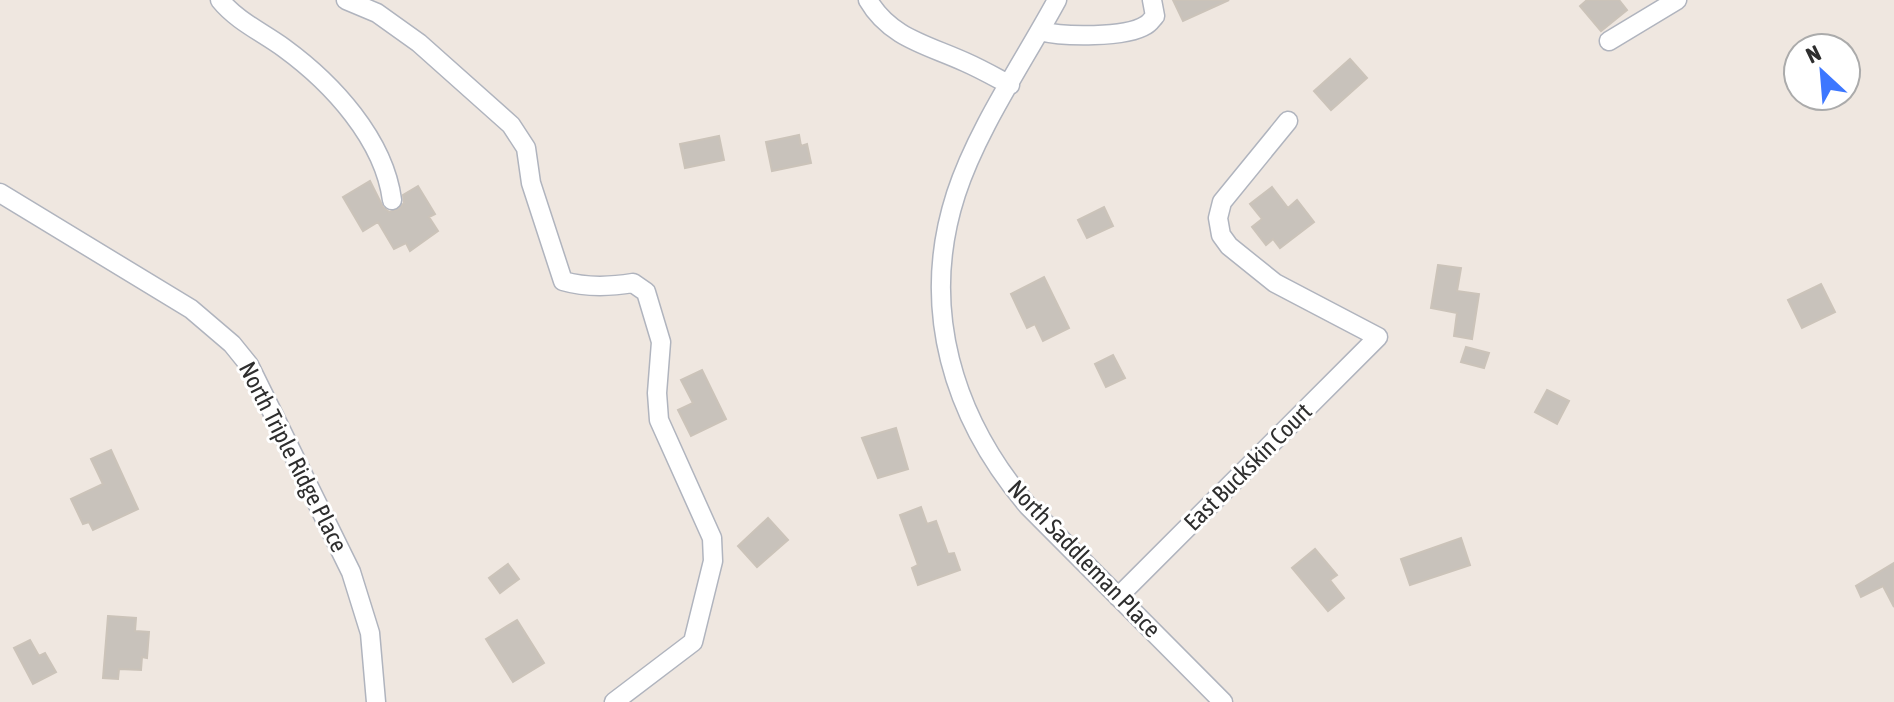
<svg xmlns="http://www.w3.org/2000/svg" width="1894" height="702" font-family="'Asap Condensed',sans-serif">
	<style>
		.building { fill: #c8c2bb; stroke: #cbc3b9; stroke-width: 2 }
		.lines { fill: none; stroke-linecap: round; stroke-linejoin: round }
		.minor-casing { stroke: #b0b4be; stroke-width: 21 }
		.minor { stroke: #fff; stroke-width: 18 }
		.labels { text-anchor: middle; stroke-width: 6; stroke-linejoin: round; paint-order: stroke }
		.street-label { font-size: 24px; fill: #2e2e2e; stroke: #fff }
	</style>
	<rect width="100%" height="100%" fill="#efe7e0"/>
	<path class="building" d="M1173 0H1229L1183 21Z
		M1587 0H1619L1627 10 1601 31 1580 6Z
		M1350 59 1367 78 1331 110 1314 91Z
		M799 135 801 146 807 144 811 163 772 171 766 142Z
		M719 136 724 160 685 168 680 144Z
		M370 181 383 207 389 212 399 209 404 203 403 195 418 186 435 214 429 217 438 231 410 251 406 243 394 249 378 222 363 231 343 197Z
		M1272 187 1288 208 1297 200 1314 222 1280 248 1273 239 1266 245 1252 227 1262 219 1250 204Z
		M1104 207 1113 226 1087 238 1078 220Z
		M1438 265 1461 268 1457 291 1479 294 1472 339 1454 336 1457 313 1431 308Z
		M1044 277 1069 328 1043 341 1035 324 1027 328 1011 294Z
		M1821 284 1835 312 1802 328 1788 300Z
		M1466 347 1489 353 1484 368 1461 362Z
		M1113 355 1125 378 1106 387 1095 364Z
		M702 370 726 419 691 436 678 410 693 403 681 380Z
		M1547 390 1569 401 1557 424 1535 412Z
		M896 428 908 469 878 478 862 438Z
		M111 450 138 509 93 530 89 522 83 524 71 499 103 484 91 459Z
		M921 507 927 524 936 521 948 554 954 553 960 570 918 585 912 568 918 565 900 515Z
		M768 518 788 540 757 567 738 546Z
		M1461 538 1470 565 1410 585 1401 559Z
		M1315 549 1337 575 1330 580 1344 598 1328 611 1292 568Z
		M1894 563V607L1883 586 1861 597 1856 586Z
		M508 564 519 579 500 593 489 578Z
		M108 616 136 618 135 631 149 632 147 658 142 657 141 670 119 669 118 679 103 678Z
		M517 620 544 663 513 682 486 639Z
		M30 640 39 656 45 653 56 672 33 684 14 648Z"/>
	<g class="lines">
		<defs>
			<path id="minor" d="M220 0C237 21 262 32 284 48 332 83 384 139 392 200
				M346 0 377 13 419 43 511 125 526 148 531 183 563 281C587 288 609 287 633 283L646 292 661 342 657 393 659 420 712 538 713 561 693 642 614 702
				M868 0C890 38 928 45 965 62 981 69 995 77 1010 85
				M1057 0C1024 61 977 129 956 194 919 308 953 418 1028 506L1223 702
				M1040 31C1063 37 1126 38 1146 25 1150 23 1152 19 1155 16L1152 0
				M1609 41 1677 0
				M0 193 191 309 232 344 249 365 351 572 370 633 376 702
				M1118 597 1378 337 1275 283 1229 246 1221 235 1218 218 1222 202 1288 121"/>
		</defs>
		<use href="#minor" class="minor-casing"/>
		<use href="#minor" class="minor"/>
	</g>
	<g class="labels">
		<g class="street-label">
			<text transform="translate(293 457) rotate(63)" y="8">North Triple Ridge Place</text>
			<text transform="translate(1248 467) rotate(-45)" y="8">East Buckskin Court</text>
			<text transform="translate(1084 559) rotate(46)" y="8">North Saddleman Place</text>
		</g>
	</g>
	<g transform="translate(1822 72) rotate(334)"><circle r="38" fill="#ffffff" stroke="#ababab" stroke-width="2"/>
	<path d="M0-6L14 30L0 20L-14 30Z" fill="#3d77ff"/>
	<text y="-12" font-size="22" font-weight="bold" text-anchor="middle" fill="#2e2e2e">N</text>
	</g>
</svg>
